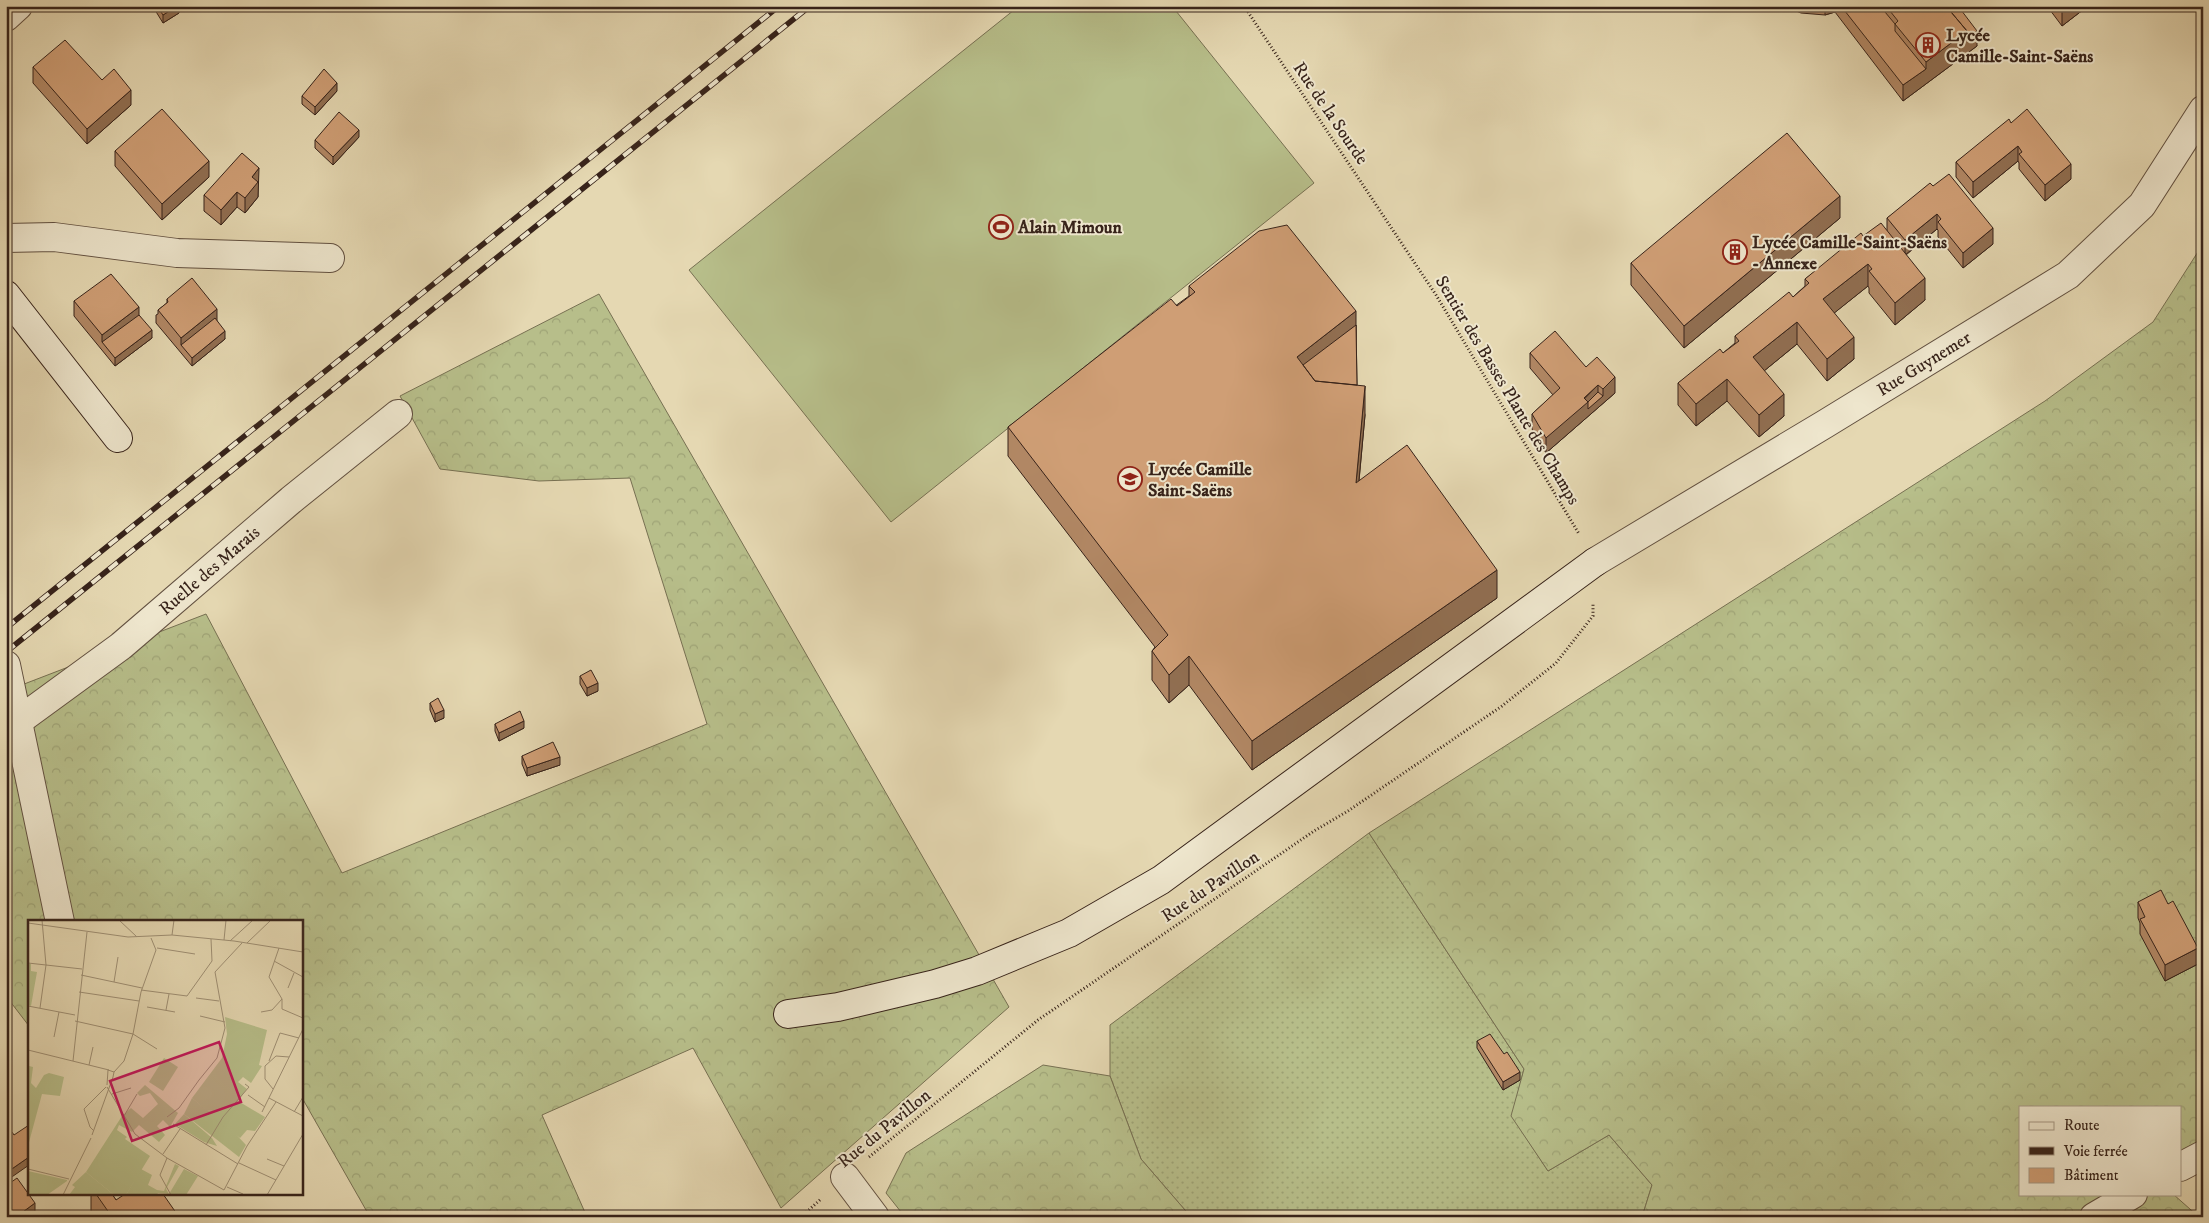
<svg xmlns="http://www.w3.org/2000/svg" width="2209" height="1223" font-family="'IM FELL DW Pica',serif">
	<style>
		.grass { fill: url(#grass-dots); stroke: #777052 }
		.forest { fill: url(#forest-crowns); stroke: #777052 }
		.pitch { fill: #b7be8a; stroke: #777052 }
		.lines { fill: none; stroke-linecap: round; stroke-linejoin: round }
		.minor-casing { stroke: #625040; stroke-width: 30 }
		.secondary-casing { stroke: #37231a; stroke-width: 30 }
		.path { stroke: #37231a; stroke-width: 3; stroke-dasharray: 1 2.5; stroke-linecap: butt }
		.minor { stroke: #eee6cd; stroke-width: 28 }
		.secondary { stroke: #eee6cd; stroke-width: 28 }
		.rail-casing { stroke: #37231a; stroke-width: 5.5 }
		.rail { stroke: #eee6cd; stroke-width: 4; stroke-dasharray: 11; stroke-linecap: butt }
		.wall { fill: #b28865; stroke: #37231a }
		.shaded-wall { fill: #916f52; stroke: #37231a }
		.building { fill: #cf9e75; stroke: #37231a }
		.labels { text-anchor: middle; stroke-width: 4; stroke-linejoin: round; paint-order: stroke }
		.poi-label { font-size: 18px; font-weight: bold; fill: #37231a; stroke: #eee6cd; text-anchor: start }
		.street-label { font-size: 18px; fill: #37231a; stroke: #eee6cd }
		.inset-road { fill: none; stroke: #9f9075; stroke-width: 1 }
		.view { fill: #c2185b; fill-opacity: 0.15; stroke: #c2185b; stroke-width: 2.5 }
		.inset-edge { fill: none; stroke: #37231a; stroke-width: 2.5 }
	</style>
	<defs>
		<pattern id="grass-dots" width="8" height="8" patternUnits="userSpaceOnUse" patternTransform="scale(1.25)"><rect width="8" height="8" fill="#b7be8a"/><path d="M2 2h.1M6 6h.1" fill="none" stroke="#9ea376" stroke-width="1.8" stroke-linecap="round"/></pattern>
		<pattern id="forest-crowns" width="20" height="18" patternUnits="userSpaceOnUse" patternTransform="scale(1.25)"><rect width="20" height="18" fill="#b7be8a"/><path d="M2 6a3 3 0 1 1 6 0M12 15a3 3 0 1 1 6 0" fill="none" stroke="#9ea376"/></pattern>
	</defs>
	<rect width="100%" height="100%" fill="#e5d8b2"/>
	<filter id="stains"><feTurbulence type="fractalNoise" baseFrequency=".004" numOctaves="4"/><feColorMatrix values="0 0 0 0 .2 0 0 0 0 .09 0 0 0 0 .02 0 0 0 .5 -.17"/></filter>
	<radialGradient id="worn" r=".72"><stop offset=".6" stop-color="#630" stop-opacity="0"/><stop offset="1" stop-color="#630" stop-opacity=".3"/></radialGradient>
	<path class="grass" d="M1369 833 1524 1069 1512 1116 1548 1171 1609 1135 1652 1185 1642 1217H1191L1141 1159 1110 1076V1025Z"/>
	<path class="forest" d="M2203 244V1151L2180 1164V1107H2020V1194H2173L2199 1217H1642L1652 1185 1609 1135 1548 1171 1511 1116 1524 1069 1369 833 2045 401 2153 322Z
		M599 294 1009 1007 781 1208 693 1048 542 1115 587 1217H370L301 1096V922H29V1026L6 996V691L206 614 342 873 707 724 630 478 539 481 440 469 400 396Z
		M1043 1065 1110 1076 1141 1159 1191 1217H905L886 1193 906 1153Z"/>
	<path class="pitch" d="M1019 6H1172L1314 183 891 522 689 270Z"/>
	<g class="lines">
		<defs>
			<g id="minor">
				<path d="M6 17 18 6"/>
				<path d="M6 238 54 237 177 253 330 258"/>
				<path id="s1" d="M1595 562 1825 424 2068 275 2142 205 2203 110"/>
				<path d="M6 665 60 922"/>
				<path id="s2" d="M17 722 121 646 291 500 398 414"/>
				<path d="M2180 1167 2203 1155"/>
				<path d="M845 1177 875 1217"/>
				<path d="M2094 1217 2133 1194"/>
			</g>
			<path id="secondary" d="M6 295 118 438
				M788 1014 838 1007 935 984 977 971 1069 933 1161 880 1595 562"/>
		</defs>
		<use href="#minor" class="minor-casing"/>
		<use href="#secondary" class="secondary-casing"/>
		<path class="path" d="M1244 6 1436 295 1579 534
			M869 1157 1038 1020 1314 831 1348 811 1502 706 1556 663 1593 616V604
			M801 1217 821 1199"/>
		<use href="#minor" class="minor"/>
		<use href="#secondary" class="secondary"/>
		<defs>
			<path id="rail" d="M6 628 779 6
				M6 652 810 6"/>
		</defs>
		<use href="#rail" class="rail-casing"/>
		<use href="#rail" class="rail"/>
	</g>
	<path class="wall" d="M155 6H179V13L163 23 155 10Z
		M1784 6H1958L1977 46 1903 101 1835 12 1825 15 1801 13Z
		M2047 6H2088L2062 26Z
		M33 67 102 80 131 105 87 144 33 83Z
		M337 91 315 115 302 104V96Z
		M2011 123 2071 179 2045 201 2019 169V163L2018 161 1973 198 1956 177V162Z
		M359 137 333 165 315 148V140Z
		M115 151 209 177 162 220 115 166Z
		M259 183 258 184V197L245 213 237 207 221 225 204 211V195Z
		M1933 186 1993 244 1963 268 1938 237V230L1937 229 1906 255 1925 300 1895 325 1869 293V288L1868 286 1834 313 1854 359 1827 381 1797 344 1764 371 1784 416 1759 437 1727 401 1696 426 1678 405V383L1723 353 1735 343V336L1793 297 1805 286V279L1863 236 1887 231V218Z
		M1840 218 1684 348 1631 285V263Z
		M1189 286 1356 325 1357 385 1365 415 1359 481 1497 598 1252 770 1189 685 1169 703 1152 680V651L1155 647 1008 456V427L1189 296Z
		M167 299 217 321 225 339 192 366 156 323V315L158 314V310L167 303Z
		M74 301 139 315 152 338 115 366 74 316Z
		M1530 353 1586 367 1615 393 1546 453 1532 429V414L1553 395 1530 368Z
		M580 676 598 691 587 696 580 684Z
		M430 703 444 718 435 722 430 710Z
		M495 724 524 728 499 741 495 731Z
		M522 756 560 765 527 776 522 764Z
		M2138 902 2168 904 2198 964 2165 981 2140 934V923L2138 918Z
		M1477 1041 1520 1080 1503 1090 1477 1048Z
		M91 1194H112L116 1200 179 1217H92L91 1214Z"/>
	<path class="shaded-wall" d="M177 6H179V13L163 23V15Z
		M1825 6H1835V12L1825 15Z
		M2062 6H2088L2062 26Z
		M1967 31H1977V46L1903 101V85L1926 69V62Z
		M337 83V91L315 115V107Z
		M131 90V105L87 144V129Z
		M359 130V137L333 165V157Z
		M2018 146V161L1973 198V182Z
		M209 161V177L162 220V204Z
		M2071 164V179L2045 201V185Z
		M259 168 258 197 245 213V198L252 177Z
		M237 192V207L221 225V210Z
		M1840 196V218L1684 348V326Z
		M1937 214V229L1905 255V240Z
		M1993 228V244L1963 268V253Z
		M1868 264V286L1823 322V299Z
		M1925 278V300L1895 325V303Z
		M139 307V323L102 342V335Z
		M217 309V324L181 345V338Z
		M1356 311V340L1304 380 1297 357Z
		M1797 322V344L1753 380V357Z
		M152 330V338L115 366V358Z
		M225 331V339L192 366V358Z
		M1854 337V359L1827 381V359Z
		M1615 377V393L1546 453V438L1598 385V400L1603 396V389Z
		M1727 379V401L1696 426V404Z
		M1365 386V415L1356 512V483Z
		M1784 394V416L1759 437V415Z
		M1497 570V598L1252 770V741Z
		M1189 656V685L1169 703V675Z
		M598 683V691L587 696V688Z
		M444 710V718L435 722V714Z
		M524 721V728L499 741V733Z
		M560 757V765L527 776V768Z
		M2198 948V964L2165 981V965Z
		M1520 1072V1080L1503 1090V1082Z
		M29 1157V1165L6 1181V1173Z
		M35 1203V1217H16Z"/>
	<path class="building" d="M157 6H177L163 15Z
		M1841 6H1880L1895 24V31L1926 69 1903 85Z
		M1886 6H1946L1967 31 1926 62 1895 24 1898 21Z
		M1946 6H1958L1977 31 1967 38V31Z
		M65 40 102 80 114 69 131 90 87 129 33 67Z
		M324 69 337 83 315 107 302 96Z
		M162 109 209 161 162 204 115 151Z
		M2027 109 2071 164 2045 185 2019 154 2022 152 2018 146 1973 182 1956 162 2009 119 2011 123Z
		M339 112 359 130 333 157 315 140Z
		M1787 133 1840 196 1684 326 1631 263Z
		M242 153 259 168 252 177 258 182 245 198 237 192 221 210 204 195Z
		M1949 174 1993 228 1963 253 1938 222 1941 219 1937 214 1905 240 1887 218 1930 183 1933 186Z
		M1881 223 1925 278 1895 303 1869 271 1872 269 1868 264 1823 299 1854 337 1827 359 1797 322 1753 357 1784 394 1759 415 1727 379 1696 404 1678 383 1720 349 1723 353 1739 341 1735 336 1789 292 1793 297 1809 283 1805 279 1861 233 1863 236Z
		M1287 225 1356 311 1297 357 1315 381 1365 386 1356 483 1407 445 1497 570 1252 741 1189 656 1169 675 1152 651 1168 635 1008 427 1171 299 1177 306 1195 292 1189 286 1259 231Z
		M111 274 139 307 102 335 74 301Z
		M192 278 217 309 181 338 158 310 168 302 167 299Z
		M139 315 152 330 115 358 102 342Z
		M215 318 225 331 192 358 181 345Z
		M1356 325 1357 385 1315 381 1303 365Z
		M1555 331 1586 367 1597 357 1615 377 1603 389 1598 385 1584 398 1588 402 1546 438 1532 414 1560 388 1530 353Z
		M1598 392 1603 396 1588 409V402Z
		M591 670 598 683 587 688 580 676Z
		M438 698 444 710 435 714 430 703Z
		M520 711 524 721 499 733 495 724Z
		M553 742 560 757 527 768 522 756Z
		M2161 890 2168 904 2173 901 2198 948 2165 965 2140 919 2145 917 2138 902Z
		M1490 1034 1504 1054 1507 1052 1520 1072 1503 1082 1477 1041Z
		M29 1125V1157L6 1173V1136L12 1132 14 1135Z
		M17 1178 35 1203 16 1217H6V1186Z
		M96 1194H112L116 1200 125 1194H163L179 1217H112Z"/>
	<defs>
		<symbol id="building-ring" viewBox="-11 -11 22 22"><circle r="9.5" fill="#eee6cd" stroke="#8f2418" stroke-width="1.5"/><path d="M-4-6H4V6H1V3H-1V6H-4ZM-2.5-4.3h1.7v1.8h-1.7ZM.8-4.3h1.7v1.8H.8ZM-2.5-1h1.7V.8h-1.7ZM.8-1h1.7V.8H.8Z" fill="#8f2418"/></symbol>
		<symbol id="stadium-ring" viewBox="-11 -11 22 22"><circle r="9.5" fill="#eee6cd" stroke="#8f2418" stroke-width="1.5"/><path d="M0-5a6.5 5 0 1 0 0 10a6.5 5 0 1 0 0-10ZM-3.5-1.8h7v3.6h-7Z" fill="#8f2418"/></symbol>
		<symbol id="school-ring" viewBox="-11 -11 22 22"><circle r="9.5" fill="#eee6cd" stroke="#8f2418" stroke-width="1.5"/><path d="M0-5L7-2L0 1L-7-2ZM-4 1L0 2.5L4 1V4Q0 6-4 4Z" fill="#8f2418"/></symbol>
	</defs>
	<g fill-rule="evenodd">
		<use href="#building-ring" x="1914" y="31" width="28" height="28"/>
		<use href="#stadium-ring" x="987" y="213" width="28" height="28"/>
		<use href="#building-ring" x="1721" y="238" width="28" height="28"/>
		<use href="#school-ring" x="1116" y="465" width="28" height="28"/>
	</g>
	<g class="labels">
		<g class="poi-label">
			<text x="1946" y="41">Lycée<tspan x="1946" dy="21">Camille-Saint-Saëns</tspan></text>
			<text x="1018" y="233">Alain Mimoun</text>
			<text x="1752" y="248">Lycée Camille-Saint-Saëns<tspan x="1752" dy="21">- Annexe</tspan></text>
			<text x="1148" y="475">Lycée Camille<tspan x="1148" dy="21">Saint-Saëns</tspan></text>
		</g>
		<g class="street-label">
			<text transform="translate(1331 113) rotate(56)" y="6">Rue de la Sourde</text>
			<text dy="6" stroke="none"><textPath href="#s1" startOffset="384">Rue Guynemer</textPath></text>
			<text transform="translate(1508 390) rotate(59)" y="6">Sentier des Basses Plante des Champs</text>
			<text dy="6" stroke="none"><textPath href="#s2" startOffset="245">Ruelle des Marais</textPath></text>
			<text transform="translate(1210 886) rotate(-34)" y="6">Rue du Pavillon</text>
			<text transform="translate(884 1128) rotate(-39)" y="6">Rue du Pavillon</text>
		</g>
	</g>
	<g transform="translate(28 920)">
		<rect width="275" height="275" fill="#e5d8b2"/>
		<path d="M164 178 180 191 185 190 218 225 211 237 156 194ZM113 249 124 255 120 265 129 270 130 275H98ZM0 251 39 260V261L19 275H0Z" fill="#b7be8a"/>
		<path d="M197 97 239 110 231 145 234 146 223 163 215 157 210 162 219 169 210 181 237 197 227 211 219 210 212 218 185 198V190L179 191 164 178 194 138 199 114ZM1 146 5 147 3 163 8 168 16 155 21 153 36 157 32 176 14 174 0 226ZM117 165 150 193 142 207 135 200 129 206 137 215 131 222 111 205 104 212 91 205 89 210 99 217 97 219 122 236 98 275H86L58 252 94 196 103 188 115 198 130 184 122 173 112 176 109 173ZM156 194 184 218 189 226 176 222 147 204ZM147 244 151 246 138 269 141 274 156 249 170 256 158 275 127 273 129 270 136 271Z" fill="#b7be8a"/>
		<path d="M0 44H3V51L9 52 3 86 0 85ZM58 252 86 275H41L47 267 44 265Z" fill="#b7be8a"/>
		<path d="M136 138 150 147 135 171 121 162Z" fill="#b7be8a"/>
		<path class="inset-road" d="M91 0 109 17M0 3 100 17 144 15 206 21 275 32M144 15 146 0M196 20 198 0M202 21 225 0M219 23 243 0M129 28 167 34M251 28 241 57 254 79V89L275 98M246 41 275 57M0 43 54 49M53 55 114 68M86 62 90 37M260 68 266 53M113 70 159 76 184 41 183 19M51 72 111 81M168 78 191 81M0 86 47 95M119 87 147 92M12 88 18 45 14 0M138 90 141 74M233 92 244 90 254 79M172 96 197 102M47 101 105 114 129 129M26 117 31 92M0 130 81 150M45 141 59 12M241 141 252 113 271 118M61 145 65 127M86 152 96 141 105 114 113 72 128 30 123 18M171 160 189 138 197 108 187 52 214 23M79 165 80 150 86 152 85 157M79 167 107 214 139 238 196 270 219 226 248 182M245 169 237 159V146L248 136 261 137M84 174 103 168M220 175 237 187M241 178 275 196M234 192 275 109M266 192 275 177M96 196 109 174M139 197 151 188 171 160M145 204 210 244M66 211 62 207 56 189 78 167M64 215 85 157M178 225 195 197 221 167 217 164M135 234 152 209M139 238 132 255 143 275M239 239 256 246M211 243 248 260M0 249 41 259M199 267 215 274M35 275 63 218M239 275 275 214"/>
		<path class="view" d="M191 122 213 182 104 221 82 161Z"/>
		<rect width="275" height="275" class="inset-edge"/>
	</g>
	<rect width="2209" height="1223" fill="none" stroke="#e5d8b2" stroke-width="25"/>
	<rect x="8" y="8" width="2194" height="1208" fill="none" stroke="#37231a" stroke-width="2.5"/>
	<rect x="12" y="12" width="2184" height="1198" fill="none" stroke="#37231a"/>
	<rect x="2019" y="1106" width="162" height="90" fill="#eee6cd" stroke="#a59885"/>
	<rect x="2029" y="1122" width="25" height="8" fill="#eee6cd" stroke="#a59885"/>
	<text x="2064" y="1130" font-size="15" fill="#37231a">Route</text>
	<rect x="2029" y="1147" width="25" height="8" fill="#37231a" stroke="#a59885"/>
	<text x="2064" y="1156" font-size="15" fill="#37231a">Voie ferrée</text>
	<rect x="2029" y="1168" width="25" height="15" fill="#cf9e75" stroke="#a59885"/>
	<text x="2064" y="1180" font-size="15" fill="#37231a">Bâtiment</text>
	<rect width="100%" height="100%" filter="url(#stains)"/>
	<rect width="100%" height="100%" fill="url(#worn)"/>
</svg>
